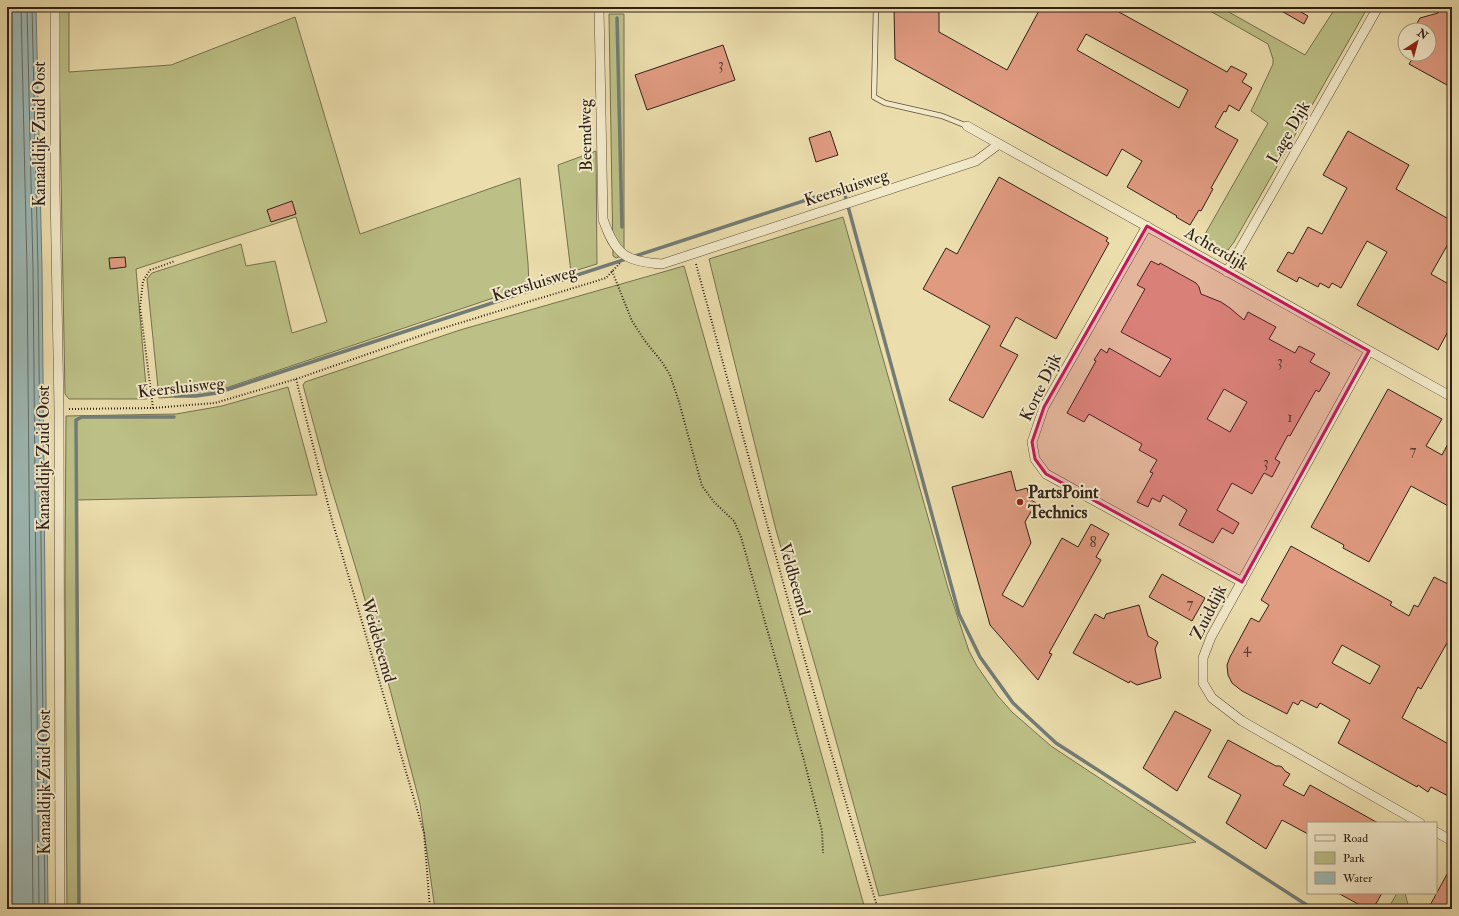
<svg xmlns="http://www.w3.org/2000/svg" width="1459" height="916" font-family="'IM FELL Double Pica',serif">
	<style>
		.green { fill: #bcc086; stroke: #76704f }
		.water { fill: #9db9b5; stroke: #727c76 }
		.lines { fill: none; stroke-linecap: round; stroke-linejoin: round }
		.shore { stroke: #676c66; stroke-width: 1 }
		.stream { stroke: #727c76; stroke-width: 3.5 }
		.building { fill: #df9a80; stroke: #312018; fill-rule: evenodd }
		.service-casing { stroke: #604f3d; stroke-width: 6 }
		.minor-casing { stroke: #604f3d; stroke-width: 10 }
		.path { stroke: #312018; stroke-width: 2; stroke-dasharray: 1 2; stroke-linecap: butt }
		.service { stroke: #f2e9c9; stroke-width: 4.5 }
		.minor { stroke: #f2e9c9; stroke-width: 9 }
		.marked { fill: #c2185b; fill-opacity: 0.2; stroke: #c2185b; stroke-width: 3; stroke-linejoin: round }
		.poi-dot { fill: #8f2418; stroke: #f2e9c9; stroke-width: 1.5 }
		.labels { text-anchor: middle; stroke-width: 4; stroke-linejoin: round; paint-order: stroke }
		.number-label { font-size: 15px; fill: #5c3e32 }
		.street-label { font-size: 17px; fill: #312018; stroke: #f2e9c9 }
		.poi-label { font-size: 17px; font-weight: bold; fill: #312018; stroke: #f2e9c9; text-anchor: start }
	</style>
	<rect width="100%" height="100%" fill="#ebddac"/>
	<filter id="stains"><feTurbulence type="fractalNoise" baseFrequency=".005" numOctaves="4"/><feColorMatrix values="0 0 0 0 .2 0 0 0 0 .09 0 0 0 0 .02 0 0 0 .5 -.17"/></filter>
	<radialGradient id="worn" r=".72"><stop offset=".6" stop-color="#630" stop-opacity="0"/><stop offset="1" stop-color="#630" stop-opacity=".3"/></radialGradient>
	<path class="green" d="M58 7H69V72L171 65 295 17 360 234 520 178 528 263 529 286 205 395 159 398 147 279 152 273 241 244 246 266 275 261 292 333 327 322 296 217 136 269 147 399H69L65 394Z
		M1203 7H1220L1305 55 1336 7H1368L1234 242 1228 250 1215 252 1200 243 1268 123 1251 111 1273 64V59L1268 44Z
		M609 14H624V255L616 258 613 256Z
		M596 151 597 264 571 272 558 165Z
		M843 217 948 588 969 651 977 666 997 695 1012 712 1051 746 1196 842 879 896 819 679 776 530 709 259Z
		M684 266 865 909H435L420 804 391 693 360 582 326 470 303 385 305 382 460 330Z
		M288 387 317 495 77 500 79 909H67L65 584 66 416 176 414 222 406Z
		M1397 893H1405L1409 909H1388Z"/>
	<path class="water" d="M7 7H36L42 269 48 909H7Z"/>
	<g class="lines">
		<path class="shore" d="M21 7 27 269 33 909
			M27 7 33 269 39 909
			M32 7 38 269 45 909"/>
		<path class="stream" d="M617 18 622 227
			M175 396H196L217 393 843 188 959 614 980 657 1013 703 1056 743 1313 909
			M79 909 76 420 82 417H174"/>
	</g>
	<path class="building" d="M894 7H939V32L1007 70 1041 7H1110L1227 72 1231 66 1247 74 1242 82 1252 88 1239 111 1229 105 1226 112 1224 111 1215 127 1238 140 1211 188 1213 189 1201 211 1199 210 1190 225 1176 217 1177 216 1127 187 1142 161 1122 149 1107 176 895 59ZM1086 34 1188 90 1179 108 1077 50Z
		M1279 7H1292L1308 16 1304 24 1278 9Z
		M1441 7H1452V76L1447 85 1409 64 1415 54H1429V30H1413L1420 18 1438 13Z
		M723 45 735 80 647 110 635 75Z
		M830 131 838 155 816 162 809 138Z
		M1348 131 1409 165 1396 189 1452 221V237L1431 274 1452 286V324L1438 350 1357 305 1387 252 1367 241 1341 288 1332 283 1329 288 1320 283 1318 287 1299 277 1297 282 1277 271 1288 252 1293 254 1308 227 1322 234 1347 188 1323 175Z
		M999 177 1108 238 1106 241 1109 243 1056 339 1016 317 1000 346 1018 355 983 418 949 400 990 326 923 289 946 248 957 254Z
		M292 201 296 214 271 222 267 210Z
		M125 257 126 267 110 269 109 258Z
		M1151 261 1159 265 1160 263 1196 283 1199 287 1201 294 1221 302 1230 308 1244 320 1248 312 1276 327 1269 339 1295 353 1299 346 1315 354 1310 362 1330 373 1319 392 1316 390 1290 436 1288 435 1275 459 1280 462 1272 477 1264 473 1252 494 1232 483 1217 510 1239 523 1233 534 1222 528 1213 543 1179 525 1187 510 1163 495 1160 502 1152 498 1148 507 1137 502 1153 473 1150 472 1157 460 1139 450 1142 444 1089 414 1084 422 1067 413 1096 361 1094 360 1101 349 1107 353 1109 348 1160 377 1171 359 1121 332 1145 289 1137 285ZM1224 389 1247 402 1230 432 1207 419Z
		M1388 389 1442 419 1426 446 1442 455 1452 436V508L1411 486 1369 562 1343 548 1344 545 1311 527Z
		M1011 471 1016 491 1027 488 1030 499 1036 503 1025 522 1031 543 1002 595 1023 607 1062 538 1078 547 1091 524 1109 534 1096 557 1101 560 1049 653 1052 654 1038 680 990 625 952 487Z
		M1291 546 1392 602 1390 605 1409 616 1414 605 1418 607 1434 577 1452 586V634L1421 689 1418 687 1402 718 1452 746V798L1431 787 1428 792 1418 785 1417 787 1338 743 1350 720 1320 703 1317 708 1301 700 1298 705 1293 702 1287 714 1242 691 1232 683 1228 675 1227 665 1230 657 1251 618 1259 622 1269 605 1261 600ZM1342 645 1380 666 1370 684 1332 663Z
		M1162 574 1205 598 1192 621 1149 597Z
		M1139 605 1148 636 1158 642 1155 649 1161 678 1137 685 1130 681 1129 683 1073 653 1095 614 1104 619 1106 614Z
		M1175 711 1211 730 1177 791 1143 768Z
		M1228 740 1276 766H1280L1282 767 1285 771 1290 774 1283 785 1304 796 1310 785 1378 823H1308V834L1282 820 1266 849 1226 823 1241 795 1208 777Z
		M1452 865V909H1428Z
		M1338 893H1382L1373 909H1367Z"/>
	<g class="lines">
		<defs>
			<path id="service" d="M876 7 874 97 885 103 942 116 967 126"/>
			<path id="minor" d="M55 7V189L59 409 60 909
				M599 7 603 219C615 254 625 262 662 264L976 161 999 144
				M967 126 1452 397
				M1147 226 1044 407 1032 442 1035 459 1046 474 1242 582
				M1227 272 1378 7
				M1369 351 1211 637 1203 658V683L1212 698 1242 721 1420 823
				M1436 832 1452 841"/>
		</defs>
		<use href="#service" class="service-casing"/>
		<use href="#minor" class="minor-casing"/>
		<path class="path" d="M696 264C755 479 812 695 878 909
			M612 271 632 321 645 341 662 362 670 375 679 402 702 486 714 502 734 521 741 537 804 760 822 831 823 853
			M296 379 332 520 424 833 430 909
			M153 408 140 307 143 281 150 270 175 261
			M69 409 153 408 215 403 296 379 437 330 606 278 620 263"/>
		<use href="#service" class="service"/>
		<use href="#minor" class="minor"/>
	</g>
	<path class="marked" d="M1147 226 1369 351 1242 582 1046 474 1035 459 1032 442 1044 407Z"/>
	<circle class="poi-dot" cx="1020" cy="502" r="4"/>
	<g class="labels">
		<g class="number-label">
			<text x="721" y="69">3</text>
			<text x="1280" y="366">3</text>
			<text x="1290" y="422">1</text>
			<text x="1413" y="455">7</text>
			<text x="1266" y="467">3</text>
			<text x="1093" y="547">8</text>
			<text x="1190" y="608">7</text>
			<text x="1247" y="653">4</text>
		</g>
		<g class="street-label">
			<text transform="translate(1288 132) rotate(-60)" y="6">Lage Dijk</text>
			<text transform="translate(39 134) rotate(-90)" y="6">Kanaaldijk Zuid Oost</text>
			<text transform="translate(585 135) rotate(-91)" y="6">Beemdweg</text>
			<text transform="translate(846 187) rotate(-18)" y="6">Keersluisweg</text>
			<text transform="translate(1217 248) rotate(30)" y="6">Achterdijk</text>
			<text transform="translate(534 283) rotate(-17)" y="6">Keersluisweg</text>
			<text transform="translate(181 387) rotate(-6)" y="6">Keersluisweg</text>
			<text transform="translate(1040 387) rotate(-64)" y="6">Korte Dijk</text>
			<text transform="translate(43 458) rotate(-90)" y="6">Kanaaldijk Zuid Oost</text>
			<text transform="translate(795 579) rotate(74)" y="6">Veldbeemd</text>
			<text transform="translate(1208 612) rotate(-63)" y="6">Zuiddijk</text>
			<text transform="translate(379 640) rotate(74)" y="6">Weidebeemd</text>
			<text transform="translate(44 782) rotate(-90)" y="6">Kanaaldijk Zuid Oost</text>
		</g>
		<g class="poi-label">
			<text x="1028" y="498">PartsPoint<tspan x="1028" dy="20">Technics</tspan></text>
		</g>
	</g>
	<rect width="1459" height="916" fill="none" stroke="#ebddac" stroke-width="24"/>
	<rect x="8" y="8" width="1443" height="900" fill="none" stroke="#312018" stroke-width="2"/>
	<rect x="12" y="12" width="1435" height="892" fill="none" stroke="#312018"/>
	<rect x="1307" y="822" width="130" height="72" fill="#f2e9c9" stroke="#a59982"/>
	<rect x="1315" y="835" width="20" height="6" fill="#f2e9c9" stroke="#a59982"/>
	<text x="1343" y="842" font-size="12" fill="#312018">Road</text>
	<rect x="1315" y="852" width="20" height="12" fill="#bcc086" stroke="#a59982"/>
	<text x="1343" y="862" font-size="12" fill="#312018">Park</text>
	<rect x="1315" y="872" width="20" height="12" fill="#9db9b5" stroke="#a59982"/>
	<text x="1343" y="882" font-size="12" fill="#312018">Water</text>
	<g transform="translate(1417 42) rotate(36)"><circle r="19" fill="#f2e9c9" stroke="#a59982"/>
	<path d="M0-3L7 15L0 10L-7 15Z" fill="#8f2418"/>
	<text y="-6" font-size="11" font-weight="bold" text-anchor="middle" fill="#312018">N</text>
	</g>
	<rect width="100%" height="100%" filter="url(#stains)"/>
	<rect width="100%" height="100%" fill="url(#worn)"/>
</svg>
